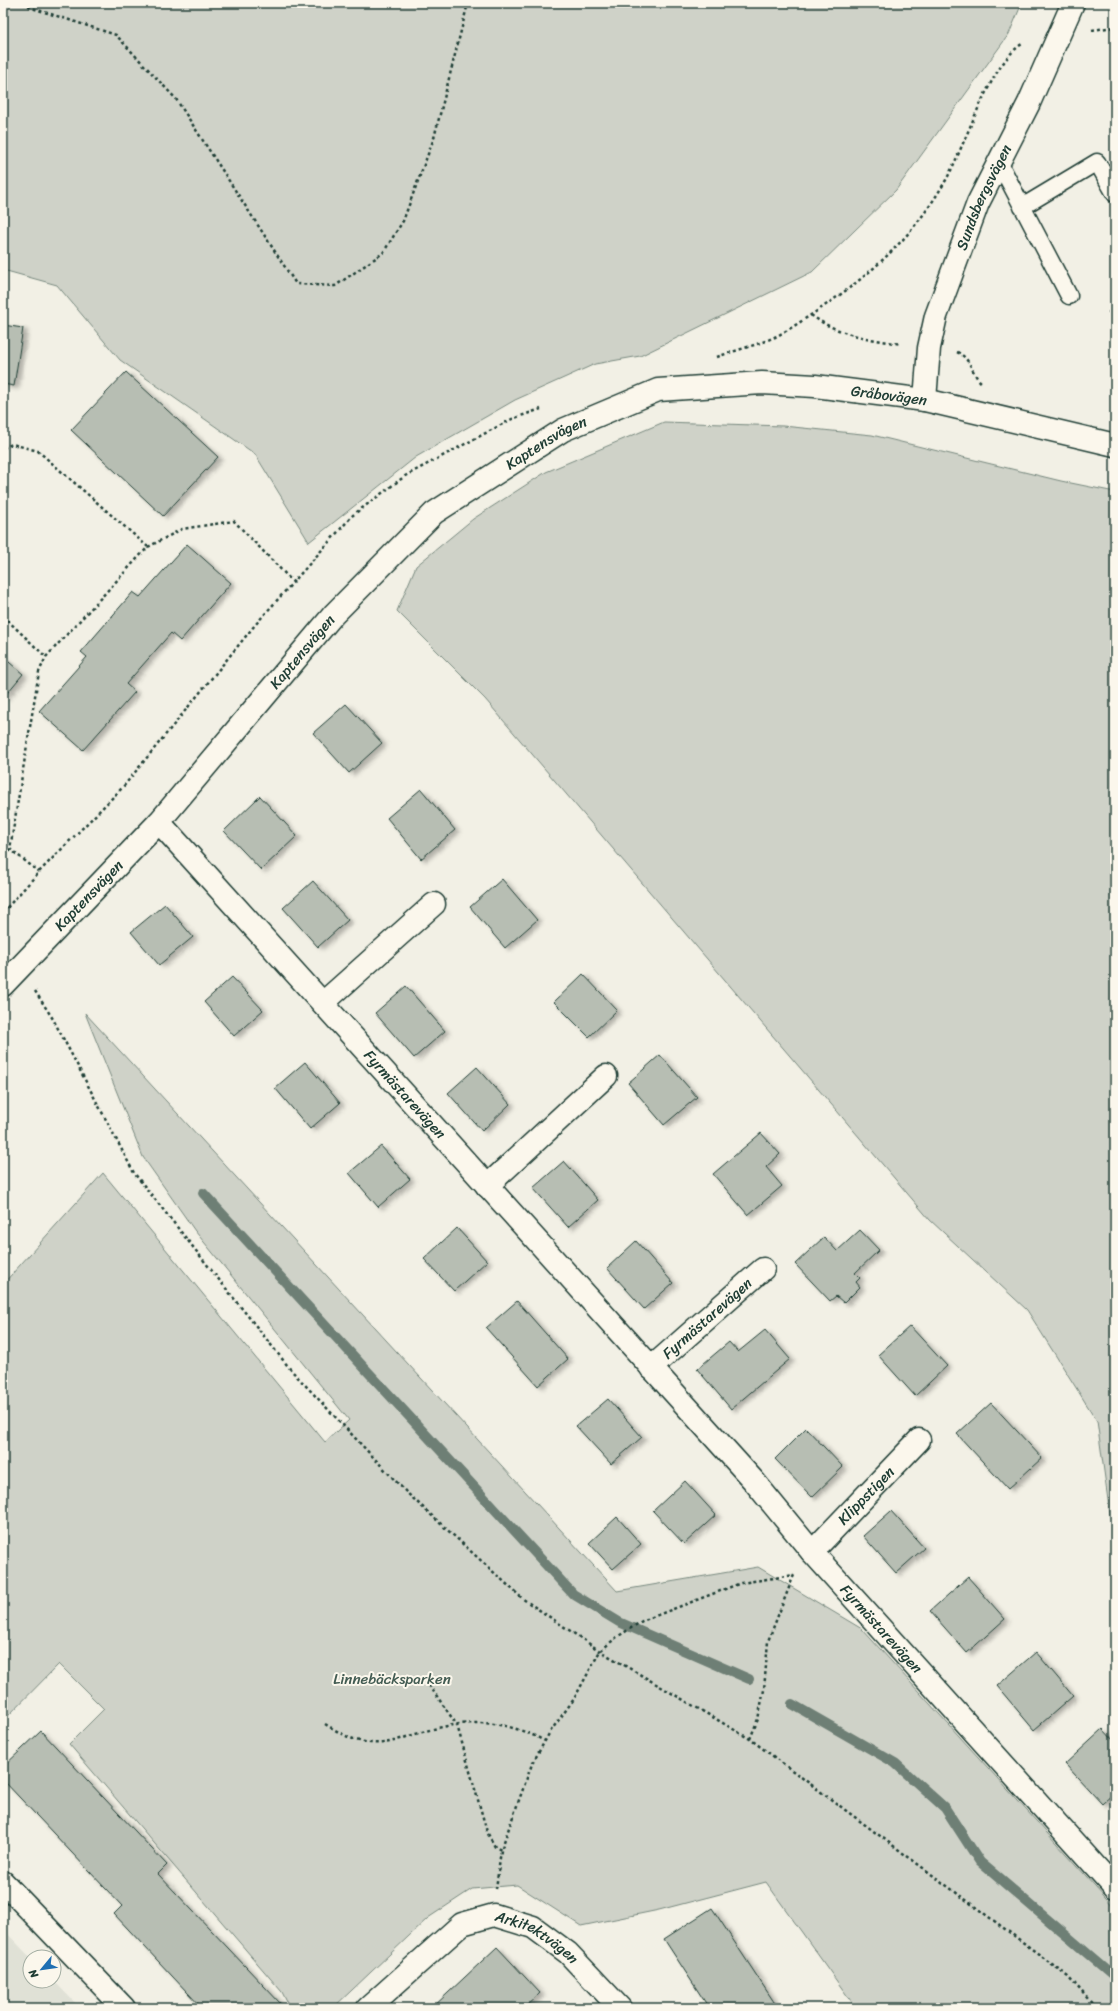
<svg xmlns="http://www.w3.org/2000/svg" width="1118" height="2011" font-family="Sriracha,sans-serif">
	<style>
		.built { fill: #e0e1d6 }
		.green { fill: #cfd2c8; stroke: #77887e }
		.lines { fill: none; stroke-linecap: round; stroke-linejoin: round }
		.stream { stroke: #6e7f75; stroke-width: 10 }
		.building { fill: #b7beb3; stroke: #1f3d34; filter: url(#shadow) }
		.lane-casing { stroke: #1f3d34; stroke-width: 19 }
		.street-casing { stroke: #1f3d34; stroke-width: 25 }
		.path { stroke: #1f3d34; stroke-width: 2.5; stroke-dasharray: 3 3; stroke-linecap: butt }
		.lane { stroke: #fbf7ec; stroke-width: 16 }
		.street { stroke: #fbf7ec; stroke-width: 22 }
		.labels { text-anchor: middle; stroke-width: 4; stroke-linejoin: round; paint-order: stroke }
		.street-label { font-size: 15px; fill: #1f3d34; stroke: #fbf7ec }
		.park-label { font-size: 15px; fill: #425b52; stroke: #fbf7ec }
	</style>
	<defs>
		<filter id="shadow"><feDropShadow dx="4.5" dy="2.5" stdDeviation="2" flood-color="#0004"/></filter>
	</defs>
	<rect width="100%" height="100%" fill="#f2f0e5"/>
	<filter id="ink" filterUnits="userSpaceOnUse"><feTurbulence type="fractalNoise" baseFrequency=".025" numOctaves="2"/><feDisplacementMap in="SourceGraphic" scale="8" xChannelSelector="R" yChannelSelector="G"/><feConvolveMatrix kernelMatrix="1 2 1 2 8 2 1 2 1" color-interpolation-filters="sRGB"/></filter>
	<g filter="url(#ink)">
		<path class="built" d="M3 1929 30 1957V1981H54L80 2008H3Z"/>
		<path class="green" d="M3 3H1022L1009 34 896 190 812 272 640 356 595 364 515 400 416 457 309 542 255 454 120 360 57 285 3 270Z
			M664 422 783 426 872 435 1061 481 1115 492V1534L1112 1529 1097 1421 1027 1310 930 1220 485 699 397 611 416 566 473 519 546 472Z
			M85 1013 617 1591 758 1567 862 1629 1115 1908V2008H856L766 1882 659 1910 581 1926 517 1885 472 1889 428 1918 333 2008H290L282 1992 69 1744 104 1709 59 1664 3 1721V1284L103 1173 325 1442 349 1420 195 1231 143 1157Z"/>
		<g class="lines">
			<path class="stream" d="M203 1193 573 1594 619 1622 749 1679
				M792 1704 895 1763 945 1808 980 1862 1115 1977"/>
		</g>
		<path class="building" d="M1115 306V319L1108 312Z
			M3 325 23 328 14 386 3 384Z
			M126 372 218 457 163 516 71 430Z
			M187 544 231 583 180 641 171 633 126 684 135 692 83 750 39 711 87 657 81 652 133 592 140 597Z
			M3 657 23 674 3 698Z
			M346 704 382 743 349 773 313 733Z
			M421 789 455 830 421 859 387 818Z
			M260 796 297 836 261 870 224 831Z
			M502 879 537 920 505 948 470 907Z
			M313 881 348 920 318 947 283 908Z
			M165 904 193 937 159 965 131 932Z
			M583 974 617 1010 589 1037 554 1002Z
			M232 977 263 1010 234 1036 204 1002Z
			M406 986 445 1031 414 1058 375 1013Z
			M660 1055 697 1097 664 1125 628 1083Z
			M305 1062 340 1103 310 1129 275 1088Z
			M477 1067 510 1104 482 1131 448 1093Z
			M761 1133 780 1154 766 1167 782 1186 748 1215 713 1174Z
			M381 1146 410 1179 378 1207 349 1173Z
			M564 1161 598 1200 568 1227 533 1188Z
			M457 1228 487 1261 454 1291 424 1259Z
			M860 1230 879 1250 855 1273 860 1278 856 1282 860 1287 844 1303 836 1296 830 1301 795 1264 824 1237 837 1251Z
			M636 1241 673 1283 644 1309 607 1268Z
			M517 1301 568 1359 538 1386 486 1328Z
			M910 1326 947 1366 915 1396 878 1355Z
			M765 1330 790 1359 731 1409 697 1369 729 1342 738 1352Z
			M608 1399 642 1437 611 1464 576 1426Z
			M991 1403 1042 1458 1008 1489 957 1434Z
			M806 1428 843 1467 812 1497 775 1459Z
			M685 1481 716 1515 684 1544 653 1511Z
			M891 1511 924 1548 896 1573 863 1536Z
			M617 1517 641 1544 613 1569 589 1543Z
			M968 1577 1005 1619 967 1653 930 1611Z
			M1036 1652 1073 1696 1034 1730 997 1686Z
			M1103 1729 1115 1742V1792L1102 1804 1065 1764Z
			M41 1731 167 1865 158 1874 281 2004 277 2008H202L114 1914 122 1906 3 1780V1767Z
			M712 1908 778 2008H709L664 1939Z
			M497 1947 540 1993 524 2008H432Z"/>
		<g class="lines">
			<defs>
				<path id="lane" d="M999 162 1069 296
					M1022 207 1097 162 1115 194"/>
				<g id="street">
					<path id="s1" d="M925 400 929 348 936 316 978 203 1029 103 1073 3"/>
					<path id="s2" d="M159 822 753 1480 812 1552 1115 1888"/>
					<path id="s3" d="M3 985 159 822 334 614 434 513 563 430 658 390 762 383 815 386 925 400 1115 445"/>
					<path d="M323 1003 434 904"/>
					<path d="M487 1186 606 1076"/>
					<path id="s4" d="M651 1368 763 1269"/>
					<path id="s5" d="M812 1552 919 1440"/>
					<path d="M3 1882 124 2008"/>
					<path id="s6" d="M368 2008 462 1924 494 1915 533 1927 568 1953 620 2008"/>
				</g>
			</defs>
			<use href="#lane" class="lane-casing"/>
			<use href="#street" class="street-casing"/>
			<path class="path" d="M23 3 32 8 116 35 176 99 296 284 335 286 383 253 403 221 434 138 468 3
				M1092 30 1115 27
				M811 315C838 335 869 339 901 344
				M957 352C972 359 971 374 982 383
				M717 357C736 350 758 345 777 336 792 328 806 318 820 309 874 272 913 237 946 180 965 146 991 60 1024 43
				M3 448 12 444 38 451 148 547 46 657 39 672 10 849 39 872
				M148 547 182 529 234 521 293 582
				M3 616 46 657
				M3 856 10 849
				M3 912 39 872 123 787 255 625 353 515 405 476 512 419 541 409
				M35 991 53 1019 134 1173 291 1370 406 1492 523 1599 600 1651 750 1739 1068 1976 1096 2008
				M429 1685 457 1725 487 1832 495 1847 501 1850
				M325 1724C340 1733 354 1742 372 1743 389 1745 404 1737 419 1733 466 1719 501 1718 545 1741
				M750 1739 758 1719 764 1690 768 1641 794 1575
				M496 1889 501 1850 532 1764 550 1732 574 1699 600 1651 617 1637 642 1621 741 1583 794 1575"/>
			<use href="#lane" class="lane"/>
			<use href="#street" class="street"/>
		</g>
	</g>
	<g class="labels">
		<g class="street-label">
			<text dy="5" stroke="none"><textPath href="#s1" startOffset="213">Sundsbergsvägen</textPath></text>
			<text dy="5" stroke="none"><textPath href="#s3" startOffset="1128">Gråbovägen</textPath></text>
			<text dy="5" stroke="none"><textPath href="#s3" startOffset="772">Kaptensvägen</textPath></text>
			<text dy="5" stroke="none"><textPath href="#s3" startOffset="448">Kaptensvägen</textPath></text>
			<text dy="5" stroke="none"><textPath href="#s3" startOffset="124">Kaptensvägen</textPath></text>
			<text dy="5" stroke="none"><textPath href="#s2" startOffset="367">Fyrmästarevägen</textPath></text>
			<text dy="5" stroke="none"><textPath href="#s4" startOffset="75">Fyrmästarevägen</textPath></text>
			<text dy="5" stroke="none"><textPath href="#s5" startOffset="78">Klippstigen</textPath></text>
			<text dy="5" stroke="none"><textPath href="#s2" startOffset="1083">Fyrmästarevägen</textPath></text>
			<text dy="5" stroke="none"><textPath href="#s6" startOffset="208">Arkitektvägen</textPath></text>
		</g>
		<g class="park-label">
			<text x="392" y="1684">Linnebäcksparken</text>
		</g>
	</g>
	<rect width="1118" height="2011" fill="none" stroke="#fbf7ec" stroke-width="16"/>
	<rect x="8" y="8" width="1102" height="1995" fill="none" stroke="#1f3d34" stroke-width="1.5" filter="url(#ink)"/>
	<g transform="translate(42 1969) rotate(241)"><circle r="19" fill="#fbf7ec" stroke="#a3ada2"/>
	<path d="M0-3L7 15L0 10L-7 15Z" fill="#1f6fb2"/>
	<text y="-6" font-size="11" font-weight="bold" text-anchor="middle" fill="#1f3d34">N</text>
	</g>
</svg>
